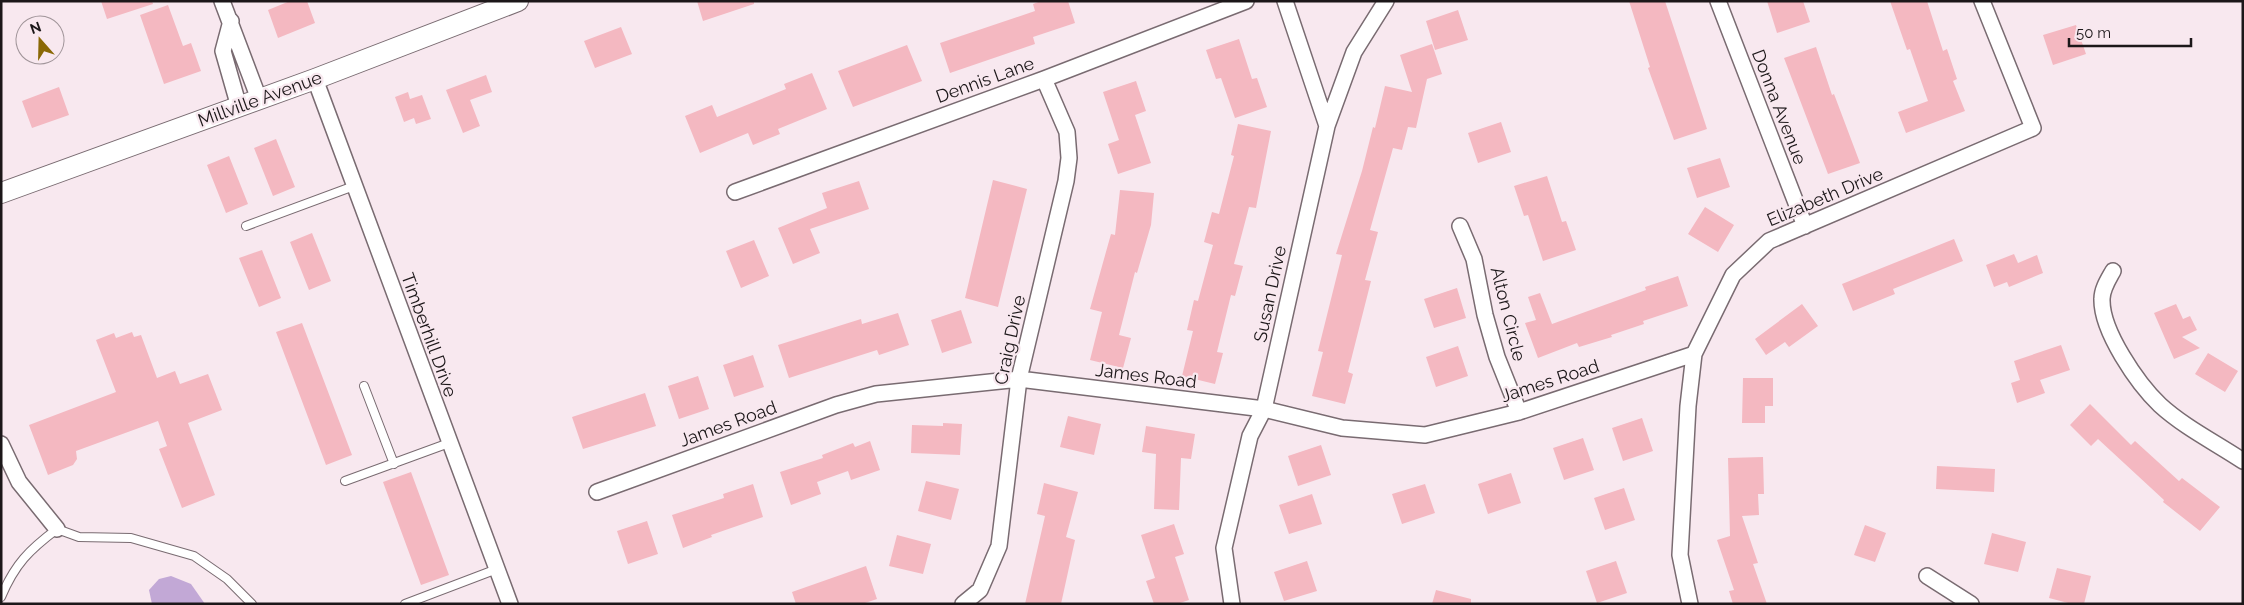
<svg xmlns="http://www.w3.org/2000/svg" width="2244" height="605" font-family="Raleway,sans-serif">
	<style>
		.water { fill: #c2a8d6 }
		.building { fill: #f4b8c1 }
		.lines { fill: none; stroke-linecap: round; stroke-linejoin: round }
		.lane-casing { stroke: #796b71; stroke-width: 10 }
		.street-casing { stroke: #796b71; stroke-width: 18 }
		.secondary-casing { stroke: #796b71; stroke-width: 22 }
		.lane { stroke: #fff; stroke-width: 8 }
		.street { stroke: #fff; stroke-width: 15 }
		.secondary { stroke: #fff; stroke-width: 20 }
		.labels { text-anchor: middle; stroke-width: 4.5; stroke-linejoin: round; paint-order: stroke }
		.street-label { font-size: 18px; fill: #1c1719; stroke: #f8e8ef }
	</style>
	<rect width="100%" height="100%" fill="#f8e8ef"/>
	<path class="water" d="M171 576 191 584 205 604H152L149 590 159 579Z"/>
	<path class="building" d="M101 1H152L153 4 107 19Z
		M290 1H307L315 23 278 38 268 10Z
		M697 1H754V4L703 21Z
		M1041 1H1068L1075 23 1033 37 1035 44 950 73 940 43 1035 11 1033 4Z
		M1629 1H1665L1707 129 1674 140 1648 68 1650 67Z
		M1767 1H1803L1810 22 1777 33Z
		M1890 1H1927L1943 51 1947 49 1957 79 1953 81 1965 111 1906 133 1898 112 1928 101 1910 49 1907 50Z
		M168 5 183 46 191 43 201 71 164 84 140 15Z
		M1458 10 1468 40 1435 50 1426 21Z
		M2076 25 2086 54 2053 65 2043 35Z
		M621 27 632 54 595 68 584 41Z
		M1239 39 1252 79 1257 78 1267 107 1235 118 1221 78 1216 79 1206 50Z
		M1432 44 1442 74 1427 79 1416 128 1408 127 1402 150 1393 148 1370 230 1378 232 1365 280 1371 281 1348 372 1353 374 1345 404 1312 396 1323 352 1318 351 1342 255 1336 254 1362 171 1373 127 1375 128 1385 86 1412 92 1400 55Z
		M907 45 922 81 853 107 838 71Z
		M1816 47 1832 95 1834 94 1860 163 1828 174 1784 58Z
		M812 73 827 109 778 129 780 134 753 145 748 133 700 153 685 116 712 105 717 117 786 89 784 84Z
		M486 75 492 92 470 100 480 126 463 133 446 90Z
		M1136 81 1146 111 1135 115 1151 163 1118 174 1108 144 1119 140 1103 92Z
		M59 87 69 115 32 128 22 101Z
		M408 92 410 99 422 95 431 119 416 124 414 118 404 122 395 97Z
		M1501 122 1511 152 1478 163 1468 133Z
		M1238 124 1271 131 1256 208 1249 207 1234 264 1243 266 1235 296 1231 295 1217 352 1223 353 1215 384 1182 376 1193 331 1187 330 1194 300 1198 301 1213 245 1204 242 1212 212 1219 214 1234 156 1231 155Z
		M276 139 295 187 273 196 254 148Z
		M229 156 248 204 226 213 207 165Z
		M1720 158 1730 187 1697 198 1687 168Z
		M1547 176 1562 222 1566 221 1576 250 1543 261 1528 215 1524 216 1514 186Z
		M993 180 1027 189 998 307 965 298Z
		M859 181 869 209 810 229 820 253 793 264 778 228 827 208 822 193Z
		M1120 190 1154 193 1151 225 1137 273 1135 272 1119 335 1131 338 1123 368 1090 360 1102 312 1090 309 1111 234 1115 235Z
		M1705 207 1734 225 1718 252 1688 234Z
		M312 233 331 281 309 290 290 242Z
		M1954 239 1963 261 1893 289 1895 294 1853 311 1842 284Z
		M754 240 769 276 741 288 726 251Z
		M262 250 281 298 259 307 239 258Z
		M2014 254 2018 263 2037 255 2043 273 2009 287 2007 282 1994 287 1986 265Z
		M1678 276 1688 306 1643 321 1644 324 1611 335 1612 337 1579 347 1577 343 1538 358 1525 323 1536 320 1528 297 1540 293 1552 324 1646 290 1645 287Z
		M1457 288 1466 318 1434 328 1424 299Z
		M1802 304 1818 326 1789 347 1785 342 1766 355 1755 339Z
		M2176 304 2183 319 2190 316 2197 330 2182 337 2200 348 2174 359 2154 313Z
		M961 310 972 343 942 353 931 320Z
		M898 313 909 345 879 355 877 350 789 378 778 345 861 319 862 324Z
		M302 323 352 455 326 465 276 332Z
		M132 332 134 337 141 335 157 378 175 371 180 384 208 374 222 410 188 423 215 495 182 508 159 449 167 446 158 421 76 451 77 459 73 465 48 475 29 425 116 392 96 340 114 333 116 338Z
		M2061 345 2070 370 2040 380 2045 393 2017 403 2011 383 2020 380 2014 361Z
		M1458 346 1468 376 1436 387 1426 357Z
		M2208 353 2238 371 2225 392 2195 374Z
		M753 355 764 387 734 397 723 365Z
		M698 376 709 409 679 419 668 386Z
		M1743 378H1773V406H1765V423H1742Z
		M645 393 656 426 583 449 572 417Z
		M2090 404 2131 445 2135 441 2179 481 2182 478 2220 507 2200 531 2163 502 2164 500 2098 439 2091 446 2070 425Z
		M1068 416 1101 424 1094 455 1060 447Z
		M1642 418 1653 451 1623 461 1612 428Z
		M943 423 962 424 960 455 911 453 912 425 943 426Z
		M1146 426 1195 434 1191 459 1181 458 1179 510 1154 509 1156 454 1142 452Z
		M1583 438 1594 470 1564 480 1553 448Z
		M870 441 880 470 851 480 848 471 817 482 821 494 791 505 780 472 823 458 822 455 853 443 855 447Z
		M1321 445 1331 475 1298 486 1288 456Z
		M1763 457 1764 494H1758L1759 515 1742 516 1758 563 1753 564 1767 604H1733L1729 591 1734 590 1717 540 1730 536 1728 458Z
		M1937 466 1995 469 1994 492 1936 489Z
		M411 472 449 575 421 585 383 482Z
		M1511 473 1521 503 1488 514 1478 484Z
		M926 481 959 489 951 520 918 511Z
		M1044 483 1078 492 1066 537 1075 540 1061 604H1025L1045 516 1037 514Z
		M753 484 763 517 711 535 712 537 683 548 672 515 724 498 723 494Z
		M1425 484 1435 513 1402 524 1392 494Z
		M1624 488 1635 520 1605 530 1594 498Z
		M1312 494 1322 524 1289 534 1279 505Z
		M647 521 658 554 628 564 617 531Z
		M1174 524 1184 554 1175 557 1189 600 1177 604H1154L1146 581 1155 578 1141 535Z
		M1865 525 1886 533 1875 562 1854 555Z
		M1992 533 2026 542 2018 572 1984 564Z
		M897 535 931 544 923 574 889 566Z
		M1307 561 1317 591 1284 601 1274 572Z
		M1616 561 1627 593 1597 603 1586 571Z
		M866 566 877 599 862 604H796L792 592Z
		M2057 568 2091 576 2084 604H2072L2049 598Z
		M1436 590 1471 599V604H1432Z"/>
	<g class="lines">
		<defs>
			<path id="lane" d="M246 226 354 186
				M364 386 394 464
				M345 481 449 443
				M1 597C15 564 29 550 57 529L79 537 131 538 194 556 227 579 252 604
				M405 604 497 569"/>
			<path id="street" d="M222 1 259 99
				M1285 1 1327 126
				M1718 1 1805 226
				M231 21 223 51 239 107
				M315 79 510 604
				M735 192 1044 79 1246 1
				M1460 226 1474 259 1485 315 1497 357 1519 412
				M2113 271C2108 280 2102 289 2102 299 2101 331 2138 384 2160 405 2184 427 2216 443 2243 461
				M1 444 19 482 57 529
				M597 492 836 405 876 394 1019 379 1264 409 1342 428 1425 435 1519 412 1694 354
				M1927 576 1971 604
				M963 604 980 590 999 546 1019 379 1066 181 1069 158 1067 132 1044 79
				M1232 604 1224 548 1250 436 1264 409 1327 126 1354 52 1386 1
				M1690 604 1680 555 1688 406 1694 354 1733 275 1769 241 2033 128 1982 1"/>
			<path id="secondary" d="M1 193 315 79 518 1"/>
		</defs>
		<use href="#lane" class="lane-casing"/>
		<use href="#street" class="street-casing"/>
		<use href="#secondary" class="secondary-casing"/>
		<use href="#lane" class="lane"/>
		<use href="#street" class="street"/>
		<use href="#secondary" class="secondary"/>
	</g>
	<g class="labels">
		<g class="street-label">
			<text transform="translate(985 80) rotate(-20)" y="6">Dennis Lane</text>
			<text transform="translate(260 99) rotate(-20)" y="6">Millville Avenue</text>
			<text transform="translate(1779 107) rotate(69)" y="6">Donna Avenue</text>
			<text transform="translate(1825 197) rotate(-23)" y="6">Elizabeth Drive</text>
			<text transform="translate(1270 294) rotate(-78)" y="6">Susan Drive</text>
			<text transform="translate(1508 314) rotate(76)" y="6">Alton Circle</text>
			<text transform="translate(429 335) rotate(70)" y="6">Timberhill Drive</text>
			<text transform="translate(1010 340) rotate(-78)" y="6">Craig Drive</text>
			<text transform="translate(1146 376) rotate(7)" y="6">James Road</text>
			<text transform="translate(1550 381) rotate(-18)" y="6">James Road</text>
			<text transform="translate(728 424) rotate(-20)" y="6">James Road</text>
		</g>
	</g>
	<rect width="2244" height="605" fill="none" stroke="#1c1719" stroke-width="5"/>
	<g transform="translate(40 40) rotate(340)"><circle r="24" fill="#f8e8ef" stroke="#a09499"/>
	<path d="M0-4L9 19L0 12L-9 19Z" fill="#8a6806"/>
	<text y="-8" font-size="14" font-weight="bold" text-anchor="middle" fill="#1c1719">N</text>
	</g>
	<path d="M2069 38v8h122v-8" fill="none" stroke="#1c1719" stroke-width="2.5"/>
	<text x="2076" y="38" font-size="15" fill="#1c1719" stroke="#f8e8ef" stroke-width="4" paint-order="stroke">50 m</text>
</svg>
